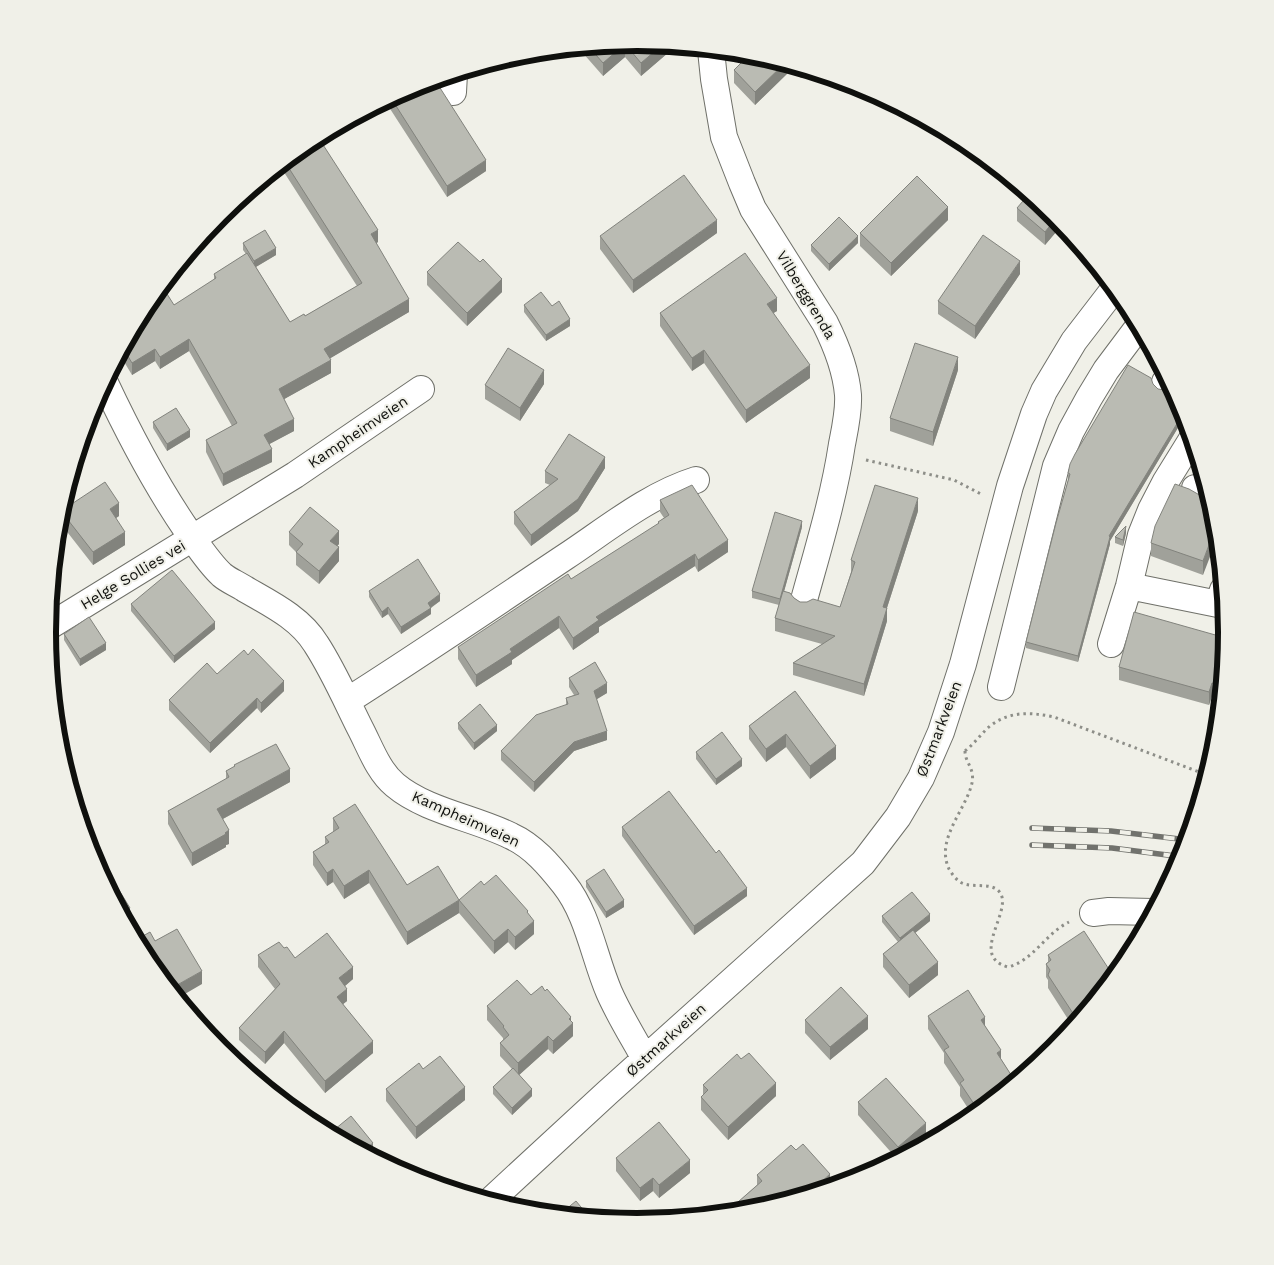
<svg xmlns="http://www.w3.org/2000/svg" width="1274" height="1265" font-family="'Work Sans',sans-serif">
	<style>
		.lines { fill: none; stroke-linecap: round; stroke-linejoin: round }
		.minor-casing { stroke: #6f7069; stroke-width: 28 }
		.path { stroke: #8d8e88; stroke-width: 3; stroke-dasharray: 2.5 4; stroke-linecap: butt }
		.minor { stroke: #fff; stroke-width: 26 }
		.rail-casing { stroke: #71726d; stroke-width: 5.5 }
		.rail { stroke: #f0f0e8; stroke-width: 4; stroke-dasharray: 11; stroke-linecap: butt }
		.wall { fill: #a0a19a }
		.shaded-wall { fill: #82837d }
		.building { fill: #babbb3; stroke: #82837d }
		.labels { text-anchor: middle; stroke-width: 4; stroke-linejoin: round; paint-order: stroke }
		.street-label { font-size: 15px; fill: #0f100d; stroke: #f0f0e8 }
		.rim { fill: none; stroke: #0f100d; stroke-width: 6 }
	</style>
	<rect width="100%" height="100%" fill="#f0f0e8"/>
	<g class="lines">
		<defs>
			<path id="minor" d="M711 50 714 79 724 137 742 183 753 209 825 323C836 345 846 370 848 395 849 411 845 429 842 444 834 497 818 549 804 600
				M453 92 454 74
				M1165 382 1168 380
				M105 383C129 434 154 482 186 529 197 544 208 562 222 575 229 581 238 584 245 589 271 604 300 618 316 644 333 670 346 700 360 728 370 747 378 771 395 785 426 811 475 818 511 836 533 846 549 865 564 884 588 914 594 957 609 992 619 1015 633 1037 645 1059
				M1195 488 1210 497
				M1129 586 1218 604 1223 590
				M48 627 295 475 421 389
				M1111 644 1129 586 1141 535 1151 510 1166 481 1192 439
				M1001 687 1056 466 1071 431 1089 398 1106 370 1139 326
				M347 701C421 654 493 605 565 557 606 530 648 495 696 480
				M1093 913 1109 911 1153 912
				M490 1201 607 1093 863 863 898 817 921 778 941 732 963 664 1010 486 1034 414 1044 391 1074 341 1114 289"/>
		</defs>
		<use href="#minor" class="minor-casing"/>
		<path class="path" d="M866 460 954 480 981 494
			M965 751C965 763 975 768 972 783 966 810 935 839 949 869 952 874 956 880 962 883 974 889 997 880 1002 897 1007 918 971 957 1008 967 1033 961 1046 933 1069 922
			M965 751C974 744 981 734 990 726 1009 711 1031 712 1054 717L1207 775"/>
		<use href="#minor" class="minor"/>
		<defs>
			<path id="rail" d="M1032 828 1111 831 1188 840
				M1032 845 1112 848 1183 857"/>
		</defs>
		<use href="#rail" class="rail-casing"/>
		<use href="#rail" class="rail"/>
	</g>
	<path class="wall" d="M637 42 669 46V52L641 76 625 57 603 76 582 52V48Z
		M740 53 752 54 808 71 801 78 792 69 755 105 734 83V70L745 59 740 55Z
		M411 87 486 171 447 197 385 101Z
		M865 89 882 98 880 101Z
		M309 142 378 242 376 243 409 312 330 358 331 373 284 399 294 431 269 444 272 462 223 486 206 452V440L232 426 189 351 160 369 155 361 132 375 120 355 147 304 174 305 214 280V274L246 254 243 250V243L276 255 256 267 290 322 305 316 357 286 280 166Z
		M1017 208 1054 216 1062 225 1045 245 1017 221Z
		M948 220 891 276 860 246V233Z
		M717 233 633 293 600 249V236Z
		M858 243 829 271 811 251V245Z
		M427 272 502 292 467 326 427 285Z
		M1020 274 975 339 938 314V301Z
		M524 305 552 306 570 326 546 341 524 312Z
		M777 311 773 313 810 378 746 423 704 363 692 371 660 326V313Z
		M958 370 933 446 890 431V418Z
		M544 384 520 421 485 399V385Z
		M1158 389 1182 407 1185 416 1110 541V544L1078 662 1026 648V642L1068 480V473Z
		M153 422 190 437 167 451 153 428Z
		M1196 454 1201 468 1196 464Z
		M605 468 578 511 531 546 514 524V512L550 485 545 483V471Z
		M1203 497 1209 499 1203 575 1151 556V543Z
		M660 500 728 552 698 572 695 566 599 627V632L573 650 559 628 512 660V664L476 687 458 659V647L571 579 658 524V522L664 518 660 512Z
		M61 511 119 516 116 518 125 545 93 565 61 524Z
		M918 511 887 608V621L864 696 793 675V663L822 644 775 631V618L779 605 752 598V591L802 527 784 591 800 602 840 607 851 572V560Z
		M289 532 339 544 337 546 339 561 319 584 296 565V552L289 545Z
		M1126 533 1123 546 1115 543V537Z
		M369 591 440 601 431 608V614L401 634 388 614 382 618 369 597Z
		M131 604 215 629 174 663 131 611Z
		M64 634 106 650 80 666 64 640Z
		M1226 638 1220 699 1212 696 1209 705 1119 680V667Z
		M217 674 284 691 261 713 257 708 210 753 169 710V700Z
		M569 678 607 693 596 699 607 740 574 751 534 792 501 760V751L566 705V698L574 695 569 687Z
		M795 691 836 759 810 779 786 747 766 762 749 739V726Z
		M458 723 497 731 474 750 458 729Z
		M696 752 742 766 716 785 696 759Z
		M234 765 290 782 223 819 229 844 226 845V847L192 866 168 824V811L226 779V771L234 767Z
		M333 818 407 885 459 913 407 945 369 883 344 899 333 882 327 886 313 865V852L325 844V837L333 832Z
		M622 827 747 896 694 935 622 836Z
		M586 881 624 907 606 918 586 887Z
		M484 885 528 914 534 934 515 950 508 942 494 954 459 913V900Z
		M882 916 930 921 915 933 938 975 909 998 883 967V954L898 942 882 922Z
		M284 948 295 958 353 979 345 986 347 1001 343 1004 373 1053 325 1093 284 1043 265 1064 239 1040V1028L275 989 258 967V955Z
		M1048 955 1114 977 1073 1027 1048 988V980L1046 977V964L1048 962Z
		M531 995 571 1021 573 1036 553 1054 548 1049 519 1075 532 1096 512 1115 493 1094V1087L512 1069 500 1056V1043L503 1040V1038L487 1020V1006Z
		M928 1016 985 1026 1001 1059 1015 1081 973 1116 960 1096V1087L944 1063V1053L928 1029Z
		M805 1020 868 1029 830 1060 805 1033Z
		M741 1059 776 1096 728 1140 701 1110V1097L703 1095V1085Z
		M423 1069 465 1100 416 1139 386 1101V1089Z
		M858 1102 926 1136 903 1156 897 1159 858 1115Z
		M616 1158 690 1173 659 1198 653 1191 640 1201 616 1171Z
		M757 1175 830 1187 829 1188 752 1211 730 1209 757 1185Z"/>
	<path class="shaded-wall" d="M625 44V57L603 76V63Z
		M662 45 669 46V52L641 76V63Z
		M784 64 792 66V69L755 105V92Z
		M801 69 808 71 801 78Z
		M486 160V171L447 197V186Z
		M948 207V220L891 276V263Z
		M1056 218 1062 225 1045 245V232Z
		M717 220V233L633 293V280Z
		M378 230V242L371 247V234Z
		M858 236V243L829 271V264Z
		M276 248V255L254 268V261Z
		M1020 261V274L975 339V326Z
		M502 279V292L467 326V313Z
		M777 298V311L767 317V304Z
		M409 299V312L324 362V349Z
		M570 319V326L546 341V335Z
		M189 339V351L160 369V357Z
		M155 349V361L132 375V363Z
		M704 350V363L692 371V358Z
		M958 357V370L933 446V432Z
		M331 360V373L279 402V389Z
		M810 365V378L746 423V410Z
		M544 370V384L520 421V408Z
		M1184 412 1185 416 1110 541V544L1078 662V656L1109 536Z
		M294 419V431L264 447V435Z
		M190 430V437L167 451V444Z
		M272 449V462L223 486V474Z
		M605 457V468L578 511 531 546V535Z
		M918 498V511L883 620V607Z
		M119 503V516L110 522V509Z
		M802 521V527L780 606V599Z
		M1126 526V533L1123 546V540Z
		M1216 526 1218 536 1203 575V561Z
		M339 531V544L330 554V541Z
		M125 532V545L93 565V552Z
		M728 540V552L698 572V560Z
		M339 547V561L319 584V571Z
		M695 554V566L599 627V632L573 650V638L596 617Z
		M440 594V601L430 608H431V614L401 634V627L428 603Z
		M388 607V614L382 618V612Z
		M887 608V621L864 696V684Z
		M559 616V628L512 660V664L476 687V675L510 649Z
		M215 622V629L174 663V656Z
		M106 643V650L80 666V659Z
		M284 681V691L261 713V703Z
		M607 683V693L594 701V691Z
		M1212 683V696L1209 705V692Z
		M257 698V708L210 753V743Z
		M497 725V731L474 750V743Z
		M607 731V740L574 751 534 792V782L574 742Z
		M786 734V747L766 762V749Z
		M836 746V759L810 779V766Z
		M742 759V766L716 785V779Z
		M290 769V782L217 822V809Z
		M229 830V844L226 845V847L192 866V853Z
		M333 869V882L327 886V873Z
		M369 870V883L344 899V886Z
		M747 888V896L694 935V926Z
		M459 900V913L407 945V932Z
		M624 900V907L606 918V912Z
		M130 908V922L127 924 122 914Z
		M930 914V921L900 945V938Z
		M534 921V934L515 950V937Z
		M508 929V942L494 954V941Z
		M938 962V975L909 998V985Z
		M353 967V979L339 991V978Z
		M202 971V984L178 998 170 989Z
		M347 989V1001L337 1009V997Z
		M868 1016V1029L830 1060V1047Z
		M571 1017V1025L573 1023V1036L553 1054V1041Z
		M985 1017V1030L981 1020Z
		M284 1031V1043L265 1064V1052Z
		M548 1036V1049L518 1076V1063Z
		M373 1041V1053L325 1093V1081Z
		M1001 1050V1063L997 1053Z
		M776 1083V1096L728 1140V1127Z
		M465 1087V1100L416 1139V1127Z
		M532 1089V1096L512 1115V1108Z
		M996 1097 978 1113V1110Z
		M926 1123V1136L903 1156 898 1159V1147Z
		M373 1143V1156L369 1146Z
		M690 1160V1173L659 1198V1185Z
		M830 1174V1187L829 1188 808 1194Z
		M653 1178V1191L640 1201V1188Z"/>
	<path class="building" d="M637 42 662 45 641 63 625 44 603 63 589 47Z
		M750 54 784 64 755 92 734 70Z
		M435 80 486 160 447 186 391 98 411 87Z
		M318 137 378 230 371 234 409 299 324 349 331 360 279 389 294 419 264 435 272 449 223 474 206 440 237 423 189 339 160 357 155 349 132 363 123 348 147 304 162 286 174 305 216 278 214 274 247 253 290 322 304 314 305 316 362 283 285 162 309 142Z
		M684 175 717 220 633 280 600 236Z
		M917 176 948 207 891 263 860 233Z
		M1029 194 1056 218 1045 232 1017 208Z
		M839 217 858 236 829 264 811 245Z
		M265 230 276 248 254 261 243 243Z
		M983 235 1020 261 975 326 938 301Z
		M458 242 480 262 483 259 502 279 467 313 427 272Z
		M745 253 777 298 767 304 810 365 746 410 704 350 692 358 660 313Z
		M541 292 552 306 559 301 570 319 546 335 524 305Z
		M915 343 958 357 933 432 890 418Z
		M508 348 544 370 520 408 485 385Z
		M1128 365 1151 378 1153 384 1158 389 1165 390 1169 389 1175 393 1182 407 1184 412 1109 536 1110 537 1078 656 1026 642 1056 523 1070 474 1068 473 1070 464 1075 454Z
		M176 408 190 430 167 444 153 422Z
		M569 434 605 457 578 499 531 535 514 512 558 479 545 471Z
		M105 482 119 503 110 509 125 532 93 552 61 511Z
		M1175 484 1189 489 1203 497 1210 499 1216 518V526L1203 561 1151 543 1155 526Z
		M692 485 728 540 698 560 695 554 596 617 599 620 573 638 559 616 510 649 512 652 476 675 458 647 568 574 571 579 659 523 658 522 669 515 660 500Z
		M875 485 918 498 883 607 887 608 864 684 793 663 835 636 775 618 783 591 790 593 794 598 800 602H807L813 599 840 607 855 562 851 560Z
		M310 507 339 531 330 541 339 547 319 571 296 552 303 544 289 532Z
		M775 512 802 521 780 599 752 591Z
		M1126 526 1123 540 1115 537Z
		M418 559 440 594 428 603 431 608 401 627 388 607 382 612 369 591Z
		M172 570 215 622 174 656 131 604Z
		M1134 612 1226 638 1222 686 1212 683 1209 692 1119 667Z
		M89 617 106 643 80 659 64 634Z
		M253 649 284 681 261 703 257 698 210 743 169 700 207 663 217 674 244 650 248 655Z
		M595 662 607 683 594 691 607 731 574 742 534 782 501 751 536 715 568 704 566 698 579 694 569 678Z
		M795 691 836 746 810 766 786 734 766 749 749 726Z
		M480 704 497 725 474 743 458 723Z
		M722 732 742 759 716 779 696 752Z
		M276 744 290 769 217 809 229 830 225 833 226 834 192 853 168 811 229 777 226 771 235 766 234 765Z
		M669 791 716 853 719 850 747 888 694 926 622 827Z
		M355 804 407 885 438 866 459 900 407 932 369 870 344 886 333 869 327 873 313 852 329 842 325 837 339 828 333 818Z
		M103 864 130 908 122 914 97 867Z
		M604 869 624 900 606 912 586 881Z
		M496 875 528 911 527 912 534 921 515 937 508 929 494 941 459 900 481 881 484 885Z
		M912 892 930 914 900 938 882 916Z
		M177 929 202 971 170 989 146 960 136 940 150 932 155 941Z
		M913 930 938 962 909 985 883 954Z
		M1084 931 1114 977 1078 1021 1048 975 1050 970 1046 964 1051 960 1048 955Z
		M327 933 353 967 339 978 347 989 337 997 373 1041 325 1081 284 1031 265 1052 239 1028 280 984 258 955 279 942 284 948 287 947 295 958Z
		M517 980 531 995 542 986 545 991 547 989 571 1017 569 1019 573 1023 553 1041 548 1036 518 1063 500 1043 509 1035 503 1027 504 1026 487 1006Z
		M841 987 868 1016 830 1047 805 1020Z
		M968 990 985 1017 981 1020 1001 1050 997 1053 1015 1081 996 1097 978 1110 960 1083 964 1080 944 1050 949 1047 928 1016Z
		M749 1053 776 1083 728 1127 701 1097 708 1090 703 1085 737 1054 741 1059Z
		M440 1056 465 1087 416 1127 386 1089 419 1063 423 1069Z
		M513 1068 532 1089 512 1108 493 1087Z
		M886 1078 926 1123 898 1147 858 1102Z
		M351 1116 373 1143 369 1146 381 1162 329 1134Z
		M659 1122 690 1160 659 1185 653 1178 640 1188 616 1158Z
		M803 1144 830 1174 808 1194 752 1211 720 1214 728 1207 730 1209 762 1181 757 1175 791 1145 796 1150Z
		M576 1201 590 1218 559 1215Z"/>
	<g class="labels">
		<g class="street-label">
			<text transform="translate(806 295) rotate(59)" y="5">Vilberggrenda</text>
			<text transform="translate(358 432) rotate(-34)" y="5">Kampheimveien</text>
			<text transform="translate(133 575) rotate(-31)" y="5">Helge Sollies vei</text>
			<text transform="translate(939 729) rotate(-69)" y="5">Østmarkveien</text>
			<text transform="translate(466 819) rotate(24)" y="5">Kampheimveien</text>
			<text transform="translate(666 1040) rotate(-42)" y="5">Østmarkveien</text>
		</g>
	</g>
	<path d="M0 0H1274V1265H0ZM56 632a581 581 0 1 1 1162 0a581 581 0 1 1-1162 0Z" fill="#f0f0e8" fill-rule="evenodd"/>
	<path class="rim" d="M56 632a581 581 0 1 1 1162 0a581 581 0 1 1-1162 0Z"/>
</svg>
